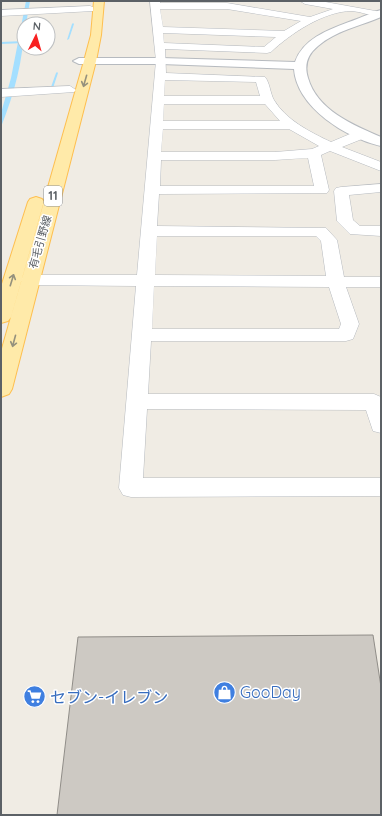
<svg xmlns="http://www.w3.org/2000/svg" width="382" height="816" font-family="Quicksand,'Noto Sans JP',sans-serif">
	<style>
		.water { fill: #a4dfff }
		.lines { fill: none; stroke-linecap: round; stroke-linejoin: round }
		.stream { fill: #a4dfff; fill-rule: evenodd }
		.building { fill: #cdc9c3; stroke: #908d88 }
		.minor-casing { stroke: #b6babf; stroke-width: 1 }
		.tertiary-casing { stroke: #b6babf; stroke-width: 2 }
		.primary-casing { stroke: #febf4f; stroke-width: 2 }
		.minor { fill: #fff; fill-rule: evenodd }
		.tertiary { fill: #fff; fill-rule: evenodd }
		.primary { fill: #ffeaa9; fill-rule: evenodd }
		.oneway { stroke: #95917d }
		.labels { text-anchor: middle; stroke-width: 3; stroke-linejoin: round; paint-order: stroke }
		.far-street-label { font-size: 11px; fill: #5c6166; stroke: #fff }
		.shield { fill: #fff; stroke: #8d9094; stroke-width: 1 }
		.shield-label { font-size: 12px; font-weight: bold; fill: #5c6166 }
		.near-shop-label { font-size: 16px; fill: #366cbe; stroke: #fff; text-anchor: start }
	</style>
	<rect width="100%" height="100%" fill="#f0ece4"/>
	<path class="water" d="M26 1H30L26 24H24C24 59 14 94 1 127V113L11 78Z"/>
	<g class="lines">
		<path class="stream" d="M73 23 74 24 69 39 67 40 72 24Z
			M48 40 54 41 48 42Z
			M24 41V43L1 44V42Z
			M57 72 58 73 53 88 52 89H47V87H51L56 73Z"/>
	</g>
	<path class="building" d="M373 635 381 687V815H57L78 637Z"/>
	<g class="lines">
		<defs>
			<path id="minor" d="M150 1H160V3H227L310 17 333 9 305 4 300 1H320L381 12V16L379 17C370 15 361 12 352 11 324 11 290 34 271 52L267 53 165 49 166 73 265 77C270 83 270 93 274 100 286 120 310 132 331 142L357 131H367L369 134 367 137 342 147 381 162V171L330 151 321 155 329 190 327 193 159 194 157 226 326 228 337 240 344 277H381V287H346L359 324 353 339 346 341H151L148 394H374L381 397V433L373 431 366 410 147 409 143 478H381V496L131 497 123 495 119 488 136 286 30 285 24 284 21 280 24 276 30 275H137L156 61ZM160 9H227L301 21 284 31 163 27ZM163 33 276 37 264 47 164 43ZM165 80 256 82 260 96H164ZM164 104H265L280 121H163ZM163 129H289L319 146 312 149 275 152H161ZM308 158 314 186H160L161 160H275ZM157 236H316L321 241 326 276 155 275ZM154 286 329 287 341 324 339 329H152Z
				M90 6 93 7V11L1 16V10Z
				M70 86 76 90 74 92 1 97V89Z
				M381 184V192L349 195 353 220 360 226H381V236L350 234 337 221 334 191 336 188 341 187Z"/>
			<path id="tertiary" d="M381 10V17C360 26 335 31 318 46 307 55 304 65 308 78 317 110 353 125 381 137V146C347 138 297 108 294 69L161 64H79L73 61 79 58H161L295 62C304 36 334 28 357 19 365 16 373 12 381 10Z"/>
			<path id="primary" d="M94 1H104L101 35 96 61 12 389 9 394 1 397V352L84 61 91 35Z
				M36 197 42 199 44 202 11 317 8 321 1 323V287L28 202 30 199Z"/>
		</defs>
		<use href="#minor" class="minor-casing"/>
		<use href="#tertiary" class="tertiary-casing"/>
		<use href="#primary" class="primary-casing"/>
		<use href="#minor" class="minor"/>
		<use href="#tertiary" class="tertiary"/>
		<use href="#primary" class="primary"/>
	</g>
	<defs><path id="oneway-shaft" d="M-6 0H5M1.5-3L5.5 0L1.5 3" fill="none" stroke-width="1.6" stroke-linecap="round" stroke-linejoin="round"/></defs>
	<g class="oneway">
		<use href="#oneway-shaft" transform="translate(85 81) rotate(106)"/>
		<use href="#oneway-shaft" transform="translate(12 280) rotate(-73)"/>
		<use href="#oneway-shaft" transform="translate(14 341) rotate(105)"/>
	</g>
	<defs>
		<symbol id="shop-disc" viewBox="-11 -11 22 22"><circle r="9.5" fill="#3f7fe0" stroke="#fff"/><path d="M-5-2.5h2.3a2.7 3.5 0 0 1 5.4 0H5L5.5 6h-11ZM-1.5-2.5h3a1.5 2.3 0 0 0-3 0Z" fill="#fff"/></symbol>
		<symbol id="supermarket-disc" viewBox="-11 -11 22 22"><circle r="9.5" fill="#3f7fe0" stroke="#fff"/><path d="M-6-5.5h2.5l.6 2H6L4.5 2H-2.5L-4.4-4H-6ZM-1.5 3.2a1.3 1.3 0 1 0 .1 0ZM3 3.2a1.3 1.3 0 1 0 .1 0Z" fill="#fff"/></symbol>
	</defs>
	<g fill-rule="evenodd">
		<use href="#shop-disc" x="212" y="680" width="25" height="25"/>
		<use href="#supermarket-disc" x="22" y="684" width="25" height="25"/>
	</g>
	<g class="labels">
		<g class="far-street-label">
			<text transform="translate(40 242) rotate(-74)" y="4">有毛引野線</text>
		</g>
		<rect class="shield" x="44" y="186" width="18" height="20" rx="3"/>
		<g class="shield-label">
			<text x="53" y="200">11</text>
		</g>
		<g class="near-shop-label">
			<text x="240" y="698">GooDay</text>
			<text x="50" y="703">セブン-イレブン</text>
		</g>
	</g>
	<rect width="382" height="816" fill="none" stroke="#5c6166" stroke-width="4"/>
	<g transform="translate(36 36) rotate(5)"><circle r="19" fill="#ffffff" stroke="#bec0c2"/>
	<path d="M0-3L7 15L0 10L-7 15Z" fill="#f82121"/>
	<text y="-6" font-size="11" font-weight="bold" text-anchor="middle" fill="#5c6166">N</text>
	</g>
</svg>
